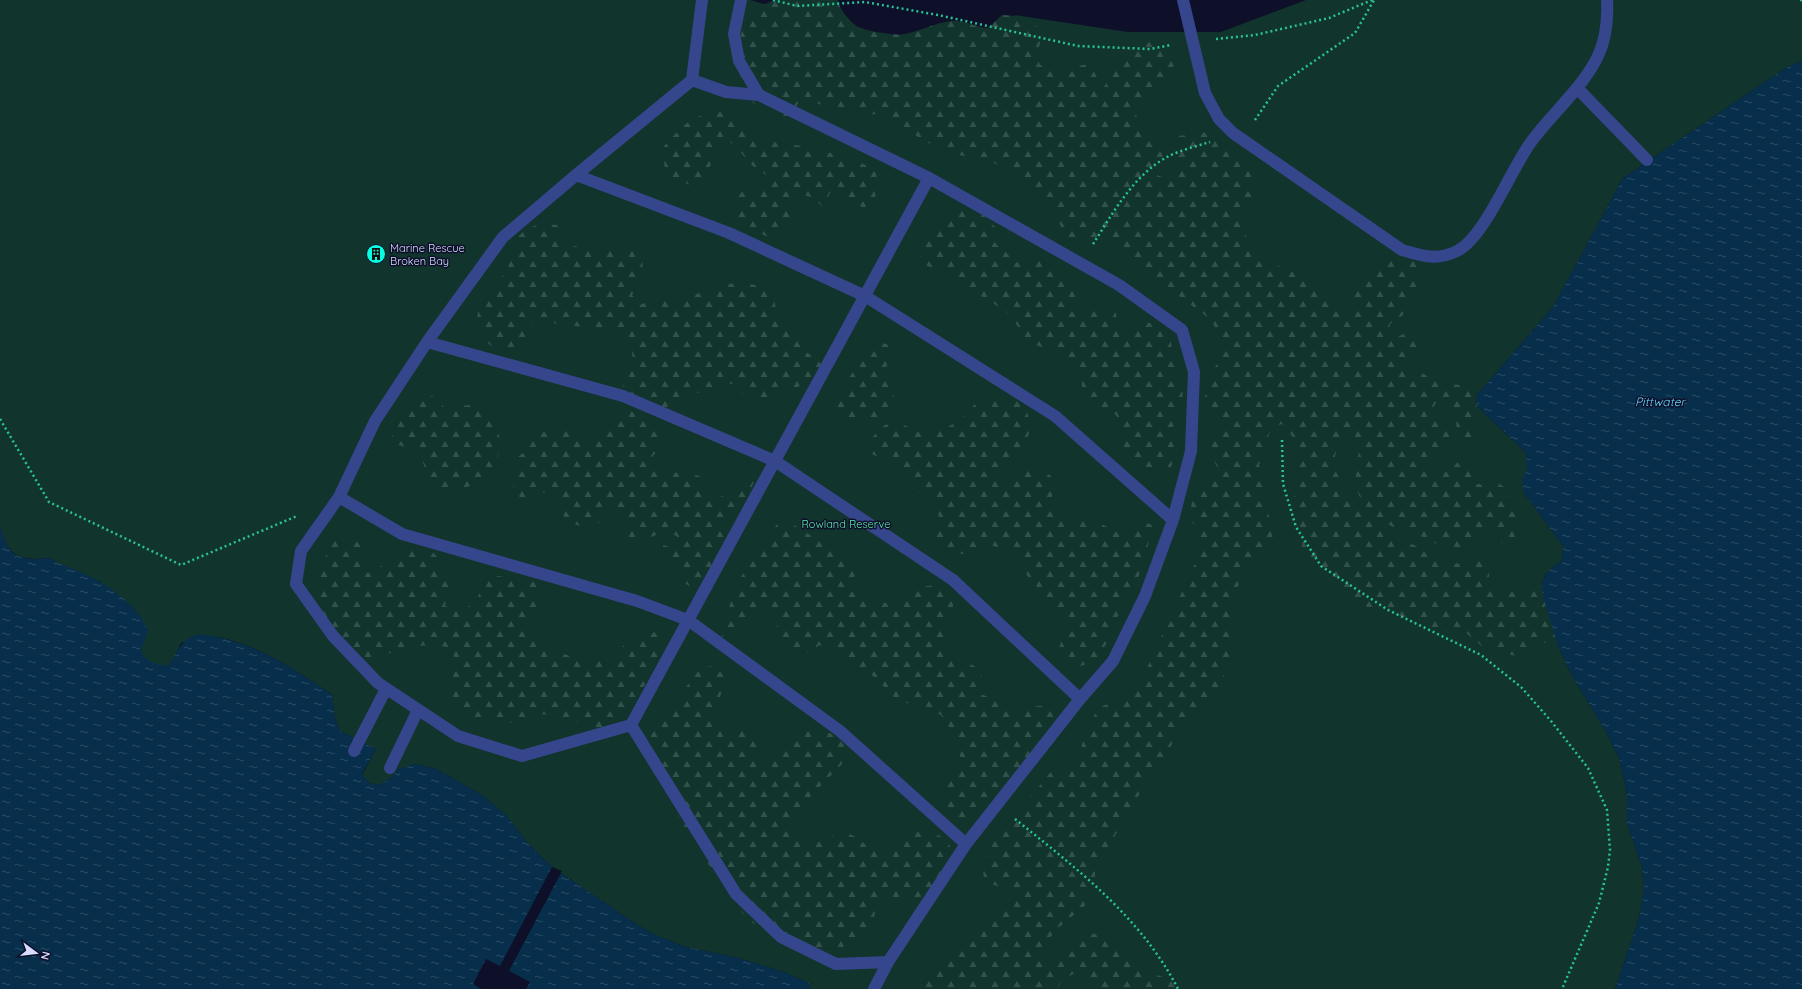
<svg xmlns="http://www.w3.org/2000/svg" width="1802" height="989" font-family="Quicksand,sans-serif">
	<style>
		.green { fill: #11352c }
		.forest { fill: url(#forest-firs) }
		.water { fill: url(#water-ripples) }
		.pier { fill: #0e102a }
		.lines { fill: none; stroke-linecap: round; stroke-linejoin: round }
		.path { stroke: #27c498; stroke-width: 2.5; stroke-dasharray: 2 3; stroke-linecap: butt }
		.minor { stroke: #36468d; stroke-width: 12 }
		.labels { text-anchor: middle; stroke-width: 3; stroke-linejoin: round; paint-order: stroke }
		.poi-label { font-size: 11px; fill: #d8dcff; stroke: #0e102a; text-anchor: start }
		.park-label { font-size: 11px; fill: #5ae9a6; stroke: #0e102a }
		.water-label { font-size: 12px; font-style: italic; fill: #66daff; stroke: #0e102a }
	</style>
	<defs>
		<pattern id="forest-firs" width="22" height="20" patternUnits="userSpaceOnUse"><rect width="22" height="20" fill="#11352c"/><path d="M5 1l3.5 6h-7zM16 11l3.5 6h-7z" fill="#33524c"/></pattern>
		<pattern id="water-ripples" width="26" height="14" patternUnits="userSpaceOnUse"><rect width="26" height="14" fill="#072f4b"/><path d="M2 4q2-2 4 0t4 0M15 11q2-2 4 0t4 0" fill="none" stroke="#2a4d66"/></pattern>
	</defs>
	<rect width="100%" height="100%" fill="#0e102a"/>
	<path class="green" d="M0 0H750L962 59 1001 83 1015 15 1128 32H1221L1306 0H1802V61L1787 67 1623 178 1553 307 1476 396 1477 406 1526 453 1528 470 1524 493 1563 546 1562 560 1545 574 1542 584 1546 605 1557 643 1570 672 1605 730 1619 758 1627 794V823L1642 867 1644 888 1641 908 1636 928 1615 989H810L809 983 784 972 738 958 686 947 653 934 636 924 552 867 525 840 507 816 482 795 436 769 415 764 398 769 391 778 380 785 369 783 362 775 376 749 340 731 335 718 332 695C301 673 255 643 217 637 207 636 192 641 181 643L175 657 168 666 156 665 144 659 101 582 59 564 50 558C19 561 8 557 0 526Z"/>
	<path class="forest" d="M774 0H838C839 9 848 19 855 25 862 31 896 36 905 34 922 31 936 22 953 21 965 20 975 27 988 28L1002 15C1020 16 1033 17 1043 35L1036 55 1040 65 1056 69 1090 64 1103 89 1119 60 1132 48 1145 42 1156 43 1176 59C1173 68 1171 75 1165 81 1152 95 1122 107 1144 129 1150 135 1158 138 1164 144L1162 160 1154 174 1165 178C1187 166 1173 156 1179 136L1208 132 1256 174 1252 197 1242 210 1247 224 1246 237 1275 265 1310 278 1318 284 1319 293 1347 314 1355 312 1352 299 1357 288 1393 258H1409L1416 261 1420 273 1416 294 1409 308 1399 319 1390 324 1388 335 1395 338 1406 333H1416L1422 342 1421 350 1409 366 1436 381 1470 387 1476 396 1477 406 1474 419 1477 429 1473 441 1464 442 1457 438 1456 415 1446 402 1436 403 1432 409C1458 429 1450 428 1443 456L1436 458 1429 455 1425 461 1434 473C1454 474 1451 465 1465 457L1472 460 1474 483 1483 485 1497 482 1507 489 1510 498 1517 499 1518 522 1514 535 1518 540V549C1504 550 1499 539 1491 529L1478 533 1469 550C1463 550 1453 552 1448 551 1440 548 1434 541 1427 538 1421 536 1415 535 1409 533 1359 516 1348 493 1361 443L1351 432C1340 438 1330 459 1336 472 1346 491 1358 512 1375 526 1390 538 1410 542 1427 551 1435 555 1442 563 1451 564 1460 564 1473 559 1480 555 1490 564 1491 573 1487 585 1512 593 1528 591 1551 579L1553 601 1540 609 1541 617 1549 616 1559 622 1556 638C1543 644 1529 648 1517 656L1492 651 1483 647 1466 633 1460 631 1435 633 1388 610 1369 608 1356 601 1326 579 1302 547 1303 538 1294 502 1296 452 1293 437 1282 424 1271 428 1259 465 1262 475 1273 540 1270 547 1246 569 1231 601 1234 622 1230 652 1218 698 1189 720 1172 744 1162 764 1140 793 1097 866 1089 902 1057 929 1043 946 1037 957 1045 962 1058 953 1083 931 1095 934 1109 941 1127 951 1146 971 1174 981 1187 989H1099L1073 974 1062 980 1057 989H916L914 984 957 948 966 943 993 923 1013 893 985 881C984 878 983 873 983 869 988 837 1030 800 1049 774L1056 767 1072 769 1077 763 1086 730 1097 711 1103 706 1124 697 1140 682 1147 668 1197 559 1201 539 1200 520 1193 524C1184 485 1210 497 1219 470 1207 447 1203 443 1223 421L1219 413 1202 407 1213 370 1217 364 1222 354 1223 340 1210 319 1102 239 1081 237 1068 238C1057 224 1055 205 1040 192 1029 182 1004 166 991 162 976 157 959 157 944 150 921 141 902 126 881 113L870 115 800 100 790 116C752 118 738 89 739 55 739 45 740 34 744 25 749 12 763 5 774 0Z
		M725 109 750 135 766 141 810 147 841 156 877 169 875 200 864 208 831 191 823 208 815 198 803 195 791 198 794 217 782 232 773 239C754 232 718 213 743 191L766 190 768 176C762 172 755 169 750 163 739 152 736 141 719 138L712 145V161L707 175 703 181 690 185 666 175 664 162 657 154 679 130 693 118Z
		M960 207C975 209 986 214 995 227L987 232C994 246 1005 248 1014 262L1028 264 1032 258C1055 255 1068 277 1081 293L1078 306 1085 313 1106 307 1116 313 1117 324 1125 328 1139 330 1145 324 1152 322C1158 327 1166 332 1170 339 1173 346 1170 355 1173 361 1179 380 1186 388 1181 409L1173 416 1174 460 1170 469C1156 469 1127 467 1124 450 1122 441 1127 434 1121 422 1119 417 1112 412 1108 409 1074 409 1088 380 1074 363 1062 350 1045 351 1031 342 1021 335 1016 321 1006 312 997 305 987 300 978 294 969 289 962 282 953 276 943 270 930 267 919 263L927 234 940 225 945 216Z
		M548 224 557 225C560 230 564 240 569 243 586 254 618 244 637 249 648 265 641 279 632 295L640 304 693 295 729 284 740 282 755 285 767 292 775 303 776 311 793 333 803 351 814 356 822 365 819 379C800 388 780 389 764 405 746 404 742 385 728 383 719 382 718 388 711 391 704 394 691 392 683 392L674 404 656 411 624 391 622 376 633 358 630 344 625 337 611 330 557 324 536 318C525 329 526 343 513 353 493 352 487 343 475 327L480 304 489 290 507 271 518 237 525 230 534 226Z
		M875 342 887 344 893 351 885 370 893 386 894 401 886 415 866 421 837 415C835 388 861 363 875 342Z
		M428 395 441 399 444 409 469 405 491 409 502 445 494 465 474 484 463 489H448L435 486 428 479 423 462 417 453 409 448 391 443 394 428 414 404Z
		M990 397C1006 398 1022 397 1028 415 1033 430 1027 446 1013 455 1007 458 1002 458 999 466 998 471 1000 479 1001 484H1010L1026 467 1045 472 1051 476 1054 490 1050 502 1053 512 1060 517 1075 521 1095 520 1116 532 1127 531 1133 523 1144 521 1153 526 1142 568 1137 580 1128 590 1116 621 1115 631 1094 662 1070 669 1060 661 1058 651 1066 628 1046 595 1032 582 1024 571 1019 559 1011 552 991 545C971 556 951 558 931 544L932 533 939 517 934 505 926 496 918 492 911 482 888 462 870 453 867 443C873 438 876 432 882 427 900 413 913 436 931 434 937 433 960 421 964 417 973 407 976 399 990 397Z
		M623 410C636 410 657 420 660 435 661 438 660 443 661 447L651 458 652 469C669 475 687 470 704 478L705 486 703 497C723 501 733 492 746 478L754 481C749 498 734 509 727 526 721 540 724 569 716 581 714 584 710 587 707 590H697L686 584 683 577 665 556 663 545 671 547H680L677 536 664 532 632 544 623 533 625 520 618 509 610 507C605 512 602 521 597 524 585 533 564 521 559 509 558 507 559 503 558 500L550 492 542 493 537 500 524 501C509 488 511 475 516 457 528 453 529 445 536 436 539 433 544 431 547 428L566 430 574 439 592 443C607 433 610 416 623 410Z
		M786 520 849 559 859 558C861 570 850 579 851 591 859 596 867 604 876 604 903 604 919 574 949 591 953 599 955 607 950 615 948 618 946 619 945 622 942 631 949 654 954 661 964 662 985 665 981 680 979 684 978 687 977 693L1004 702 1014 712C1036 713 1031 698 1055 711L1053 723 1042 737 1038 748 995 798 962 824 957 825C945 816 941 795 947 781 950 773 958 768 961 760L955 736 941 715 896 699 870 673 843 662 826 647 819 645 815 649 806 653 783 642 779 634 775 616 765 611 749 616C741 626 738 642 722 638L724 623 737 583 777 524Z
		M343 538H353L361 546 362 560 365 572 374 574 381 566 405 549 414 548 431 550 438 558 449 580 445 606C449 607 453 609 457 610 472 610 481 595 483 583L498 576 541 583C540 591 540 600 536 607 533 612 528 617 527 623 523 646 589 665 606 660 614 658 619 651 624 645 633 636 648 632 660 632L658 649 660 664 619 721 603 728 594 727 552 715 537 714 529 721 505 723 465 717 452 706 454 656 447 647C410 642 394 651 362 666L311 604 323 563 332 541Z
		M722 666 731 668C729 685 712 704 715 718 719 739 741 723 751 734 758 741 759 754 761 763 772 759 775 750 784 743 796 733 817 726 832 734 836 736 840 741 844 744V762L799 808 794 822V839C811 851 827 838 844 831 848 833 853 835 857 838 865 843 873 854 883 853 896 852 899 836 911 833 925 830 950 834 951 851 952 860 952 865 947 873 943 879 938 889 933 893 922 899 896 898 882 901 872 913 874 924 867 938L845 944 840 952C829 952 817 951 806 949 795 946 768 932 756 925 739 915 729 891 717 875 699 851 675 827 675 795L651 770 647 760 646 751 649 738 701 667Z"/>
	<path class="water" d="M1802 61V989H1615L1636 928 1641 908 1644 888 1642 867 1627 823V794L1619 758 1605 730 1570 672 1557 643 1543 597 1542 584 1545 574 1562 560 1563 546 1524 493 1522 479 1527 470 1526 453 1477 406 1476 396 1553 307 1623 178 1787 67Z
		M0 526C8 557 19 562 50 558 60 565 70 567 81 572 108 585 135 602 148 630L141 651C146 662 156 664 168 666 178 653 179 641 196 635 200 633 206 635 211 636 255 643 296 669 332 695L335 718 340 731 376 749 362 774 369 783 380 785 391 778 398 769 415 764 436 769 482 795 507 816 525 840 552 867 636 924 653 934 686 947 738 958 784 972 809 983 810 989H0Z"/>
	<path class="pier" d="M552 867 562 871 509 971 530 982 526 989H481L473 984 486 959 500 966Z"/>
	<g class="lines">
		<path class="path" d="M773 0 797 6 865 2 938 15 1078 46 1150 49 1171 45
			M1800 0H1802
			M1216 39 1255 35 1329 18 1372 0
			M1255 120 1278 86 1355 33 1374 0
			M1093 244C1113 213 1134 174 1169 156 1181 150 1197 146 1210 142
			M0 419 49 502 181 565 297 516
			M1282 440 1283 484 1296 527 1321 566 1388 610 1481 655 1521 687 1551 721 1588 768 1607 810 1610 850 1608 867 1599 903 1562 989
			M1015 819C1076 868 1142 918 1178 989"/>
		<path class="minor" d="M702 0 692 80 576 175 503 237 427 342 375 421 339 497 402 534 637 601 688 620 840 731 966 844 888 962 836 964 781 937 736 894 631 725 929 178
			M741 0 734 34 739 61 759 95
			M1183 0 1205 93 1219 119 1233 133 1402 250C1422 256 1437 261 1457 251 1485 237 1511 169 1531 142 1552 113 1582 89 1598 56 1606 39 1608 19 1607 0
			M692 80 726 92 759 95 929 178 1119 285 1182 330 1194 372 1191 451 1173 520 1145 596 1113 661 1080 699 966 844
			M1578 89 1647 160
			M576 175 729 233 865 296 1055 416 1173 520
			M427 342 623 396 775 461 953 580 1080 699
			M339 497 301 551 296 584 333 636 378 683 458 736 522 756 631 725
			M354 751 386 689
			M390 768 418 710
			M874 989 888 962"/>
	</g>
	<defs>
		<symbol id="building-disc" viewBox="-11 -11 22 22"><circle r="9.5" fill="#04ffe1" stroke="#0e102a"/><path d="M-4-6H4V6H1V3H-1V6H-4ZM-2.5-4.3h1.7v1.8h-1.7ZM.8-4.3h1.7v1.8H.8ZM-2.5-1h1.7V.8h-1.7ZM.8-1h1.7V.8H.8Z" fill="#111"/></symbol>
	</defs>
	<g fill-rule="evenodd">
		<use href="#building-disc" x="365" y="243" width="22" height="22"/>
	</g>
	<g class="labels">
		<g class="poi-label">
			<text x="390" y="252">Marine Rescue<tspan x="390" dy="13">Broken Bay</tspan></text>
		</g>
		<g class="park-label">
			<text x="846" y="528">Rowland Reserve</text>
		</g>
		<g class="water-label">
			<text x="1660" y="406">Pittwater</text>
		</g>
	</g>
	<g transform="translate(36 953) rotate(105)" stroke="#0e102a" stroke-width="3" paint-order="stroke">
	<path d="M0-3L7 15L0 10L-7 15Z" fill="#d8dcff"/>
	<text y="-6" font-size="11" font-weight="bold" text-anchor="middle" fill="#d8dcff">N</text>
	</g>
</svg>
